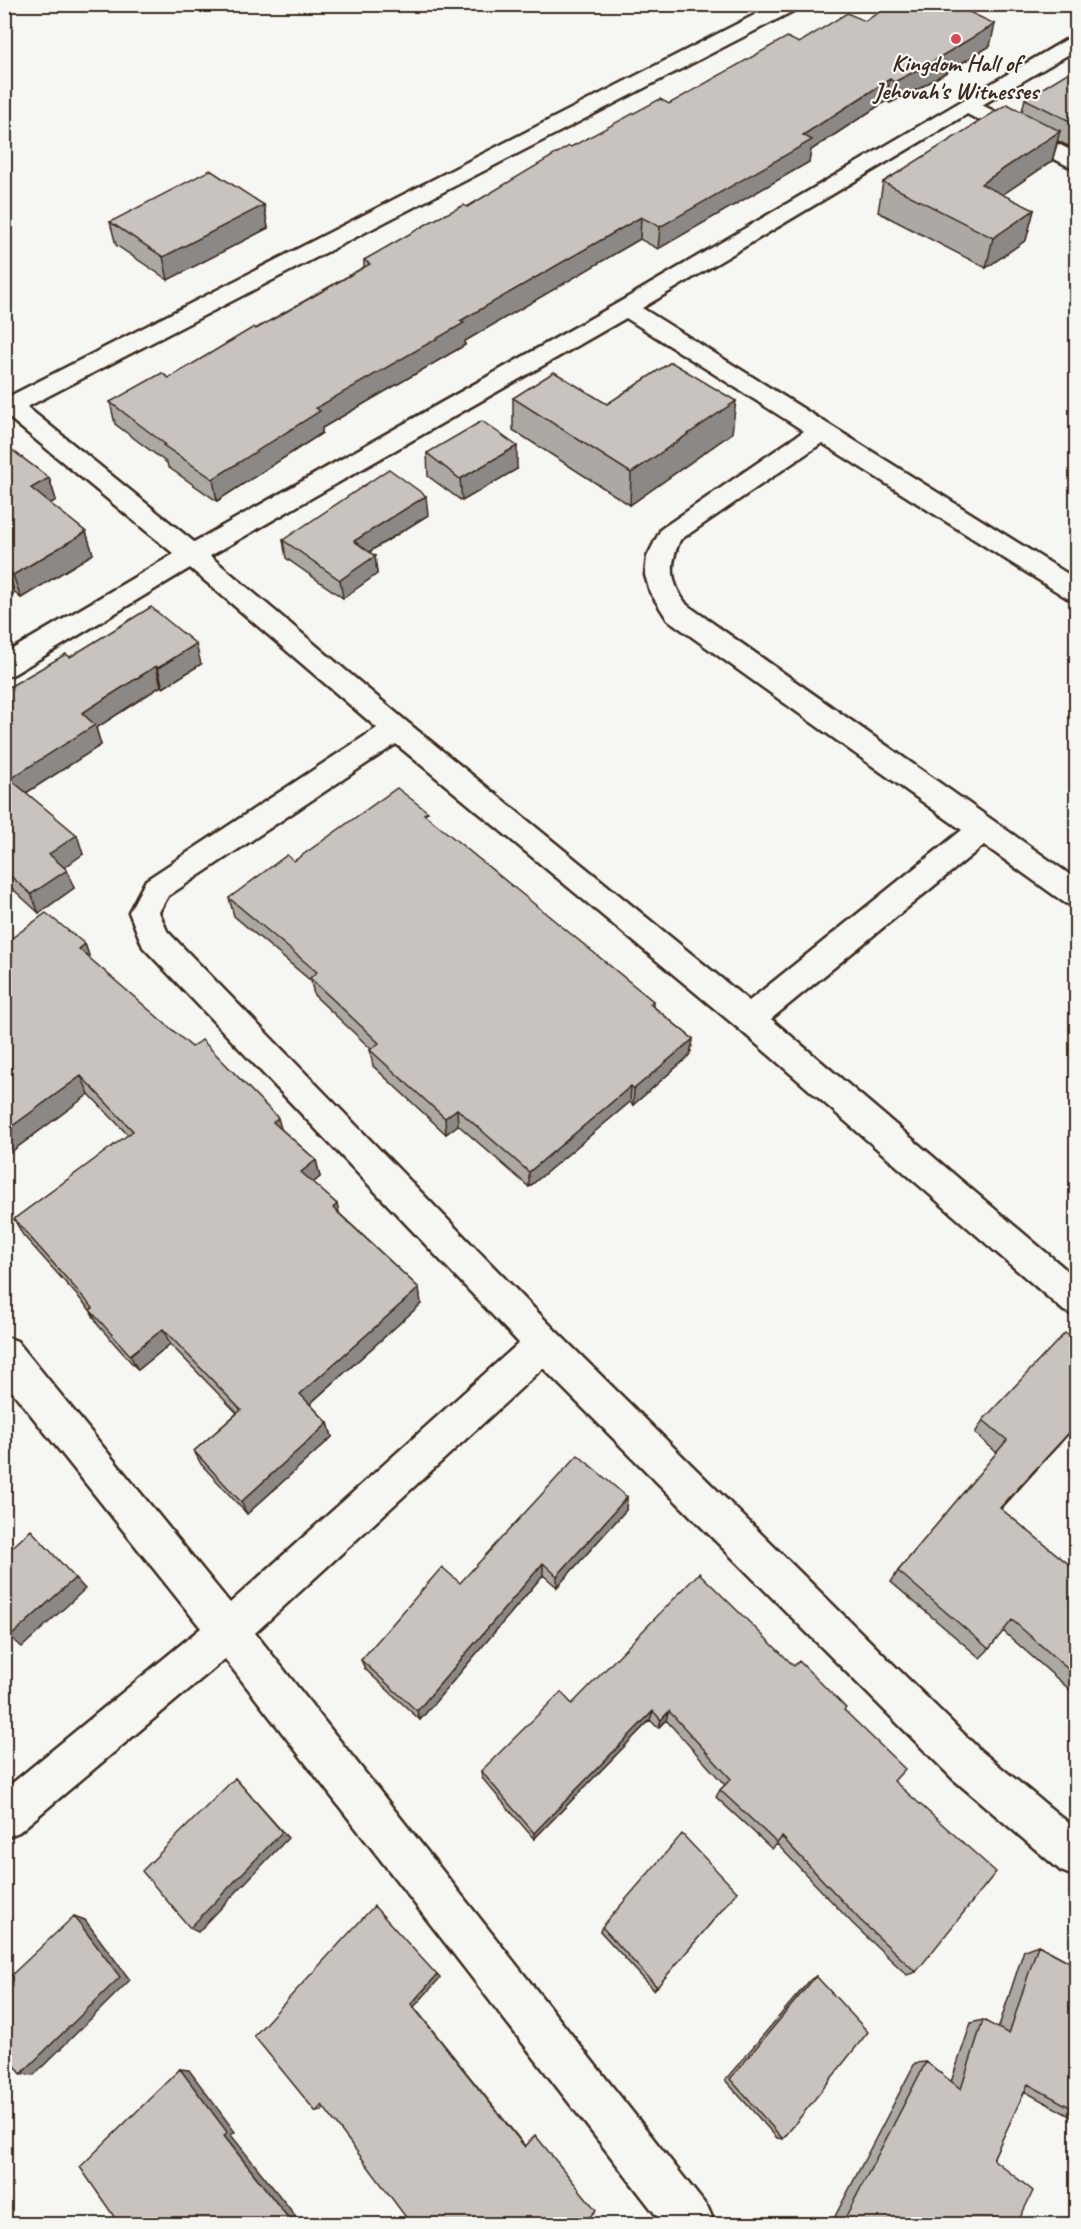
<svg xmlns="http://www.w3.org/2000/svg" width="1081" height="2229" font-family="Caveat,sans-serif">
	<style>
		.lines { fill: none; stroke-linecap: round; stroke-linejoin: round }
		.minor-casing { stroke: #3b2a1e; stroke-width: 5 }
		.minor { fill: #f6f6f2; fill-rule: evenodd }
		.wall { fill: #aca8a3; stroke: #3b2a1e; stroke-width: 1.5 }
		.shaded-wall { fill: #8c8885; stroke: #3b2a1e; stroke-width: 1.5 }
		.building { fill: #c8c3be; stroke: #3b2a1e; stroke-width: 1.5 }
		.poi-dot { fill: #d1495b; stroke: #f6f6f2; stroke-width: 2 }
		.labels { text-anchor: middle; stroke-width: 4.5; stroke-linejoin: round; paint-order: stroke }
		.far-poi-label { font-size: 24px; font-weight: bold; fill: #3b2a1e; stroke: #f6f6f2 }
	</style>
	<rect width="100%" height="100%" fill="#f6f6f2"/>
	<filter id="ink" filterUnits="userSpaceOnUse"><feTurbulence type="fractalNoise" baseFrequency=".0167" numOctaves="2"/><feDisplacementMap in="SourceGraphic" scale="12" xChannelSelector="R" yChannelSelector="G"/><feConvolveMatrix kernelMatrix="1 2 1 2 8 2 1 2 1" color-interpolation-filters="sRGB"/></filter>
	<g filter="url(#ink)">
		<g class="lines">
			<defs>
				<path id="minor" d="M776 4H801L799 8 27 407 194 542 618 303 1069 38 1076 36V50L982 105 1076 153V167L1068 166 967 114 642 308 1076 579V600L1067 598 822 443 680 540C669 565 670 583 687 605L1076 879V907L1065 903 984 845 771 1019 1076 1278V1316L1064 1311 738 1028 396 744 168 896 159 912 167 931 557 1332 981 1751 1076 1829V1877L1061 1871 953 1779 543 1368 255 1633 708 2208 715 2224H663L225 1659 19 1832 4 1838V1790L201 1628 4 1381V1336L17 1341 230 1603 519 1343 143 947 129 912 146 880 377 728 190 568 14 674 4 677V654L174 554 7 416 4 417V399ZM626 318 804 431 661 529 647 557 645 575 650 592 667 619 962 830 749 1001 407 722 210 556Z"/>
			</defs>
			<use href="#minor" class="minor-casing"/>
			<use href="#minor" class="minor"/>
		</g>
		<path class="wall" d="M865 21 990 46 915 91 890 103 886 101 811 150 809 162 658 249 640 239 465 341V345L322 428V433L217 501 168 467 167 463 115 424 110 402 169 378 364 267V260L467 207 571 147 669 104 799 43Z
			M1077 72V142L1070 147 1058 141 1052 161 1002 195 1034 210 1026 240 986 268 878 212 883 182 1022 111 1025 99Z
			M264 205 268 228 168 280 116 245 110 222Z
			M513 398 607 404 732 433 630 505 513 430Z
			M4 444 49 478 56 500 50 504 86 532 93 554 21 598 15 593 4 599Z
			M427 453 517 469 462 501 428 476Z
			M428 515 369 552 375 556 377 574 343 598 286 558 283 540Z
			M70 657 201 664 163 688 161 686 96 728 101 745 26 793 83 854 64 867 74 888 39 913 4 881V690Z
			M428 818 653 1001V1006L693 1039 690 1055 633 1105 630 1102 529 1187 458 1125 446 1134 373 1066 370 1050 371 1049 314 995 311 981 234 916 229 898 294 861Z
			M4 944H85L90 959 316 1160 320 1177 313 1183 337 1204 339 1213 419 1288 421 1304 310 1404 328 1423 332 1437 247 1514 201 1464 194 1451 237 1413 170 1344 138 1370 98 1325 90 1310 23 1235 14 1219 128 1135 89 1094 4 1157Z
			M1077 1342V1434L1072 1430 1001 1509 1077 1571V1696L1003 1631 989 1649 980 1658 891 1582 898 1571 997 1453 975 1433 983 1420Z
			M627 1497 626 1510 557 1587 543 1575 420 1720 365 1669 361 1660 460 1583Z
			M794 1666 844 1710 894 1781 916 1972 907 1975 853 1924 777 1844 772 1849 716 1797 720 1790 725 1785 666 1720 658 1728 650 1720 534 1839 482 1778 481 1771 572 1704Z
			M737 1892 654 1990 600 1931 602 1927Z
			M1038 1945 1077 1966V2120L1024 2091 993 2159 1017 2224H831L915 2063 926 2062 951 2082 971 2023 983 2020 998 2029 1024 1950Z
			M816 1976 783 2139 777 2138 725 2080 810 1980Z"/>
		<path class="shaded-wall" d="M473 4H480L473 8Z
			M995 24 990 46 915 91 890 103 894 82Z
			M890 79 886 101 811 150 809 162 658 249 660 227Z
			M1076 124 1077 142 1070 147Z
			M1060 131 1052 161 974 214 981 184Z
			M264 205 268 228 168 280 163 257Z
			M1034 210 1026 240 986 268 993 238Z
			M641 217 640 239 465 341V345L322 428V433L217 501 213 479 316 408 460 321Z
			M736 401 732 433 630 505 631 473Z
			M517 446V469L462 501 460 479Z
			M49 478 56 500 38 511 31 488Z
			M426 496 428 515 356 560 354 541Z
			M86 532 93 554 21 598 13 575Z
			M375 556 377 574 343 598 340 580Z
			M8 571 15 593 4 599V572Z
			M196 644 201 664 163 688 158 668Z
			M156 666 161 686 96 728 101 745 18 798 10 779 82 713Z
			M77 835 83 854 57 873 49 854Z
			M67 870 74 888 39 913 31 894Z
			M85 944 92 964 79 949Z
			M693 1039 690 1055 633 1105 634 1089Z
			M81 1076 89 1094 4 1157V1132Z
			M631 1086 630 1102 529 1187V1172Z
			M457 1109 458 1125 446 1134 445 1118Z
			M278 1118 283 1135 273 1122Z
			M316 1160 320 1177 305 1189 301 1172Z
			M337 1204 341 1221 333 1208Z
			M419 1288 421 1304 305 1408 300 1394Z
			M163 1329 170 1344 138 1370 130 1355Z
			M328 1423 332 1437 247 1514 241 1502Z
			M1077 1424 1072 1430 991 1520 1000 1508Z
			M627 1497 626 1510 557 1587V1576Z
			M543 1563V1575L420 1720 417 1711Z
			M75 1578 85 1589 22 1647 10 1637Z
			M653 1711 650 1720 534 1839V1833Z
			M669 1711 666 1720 658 1728 661 1720Z
			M235 1778 288 1838 198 1932 190 1928Z
			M74 1916 85 1920 130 1980 34 2075 21 2074Z
			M437 1975 440 1978 414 2007 525 2146V2147L411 2004Z
			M180 2069 189 2070 235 2132 231 2135 302 2224H293L224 2136Z
			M322 2105H327L322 2111 316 2112Z"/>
		<path class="building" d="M893 4H952L995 24 920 69 894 82 890 79 803 135 812 140 660 227 641 217 460 321 464 323 316 408 320 411 213 479 163 445 165 444 110 402 162 373 169 378 254 327 256 329 370 264 364 260 432 221 464 205 467 207 569 146 571 147 660 99 669 104 787 37 799 43 847 13 865 21Z
			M1072 70 1077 72 1076 124 1025 99Z
			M1007 104 1060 131 981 184 1034 210 993 238 883 182Z
			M210 170 264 205 163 257 110 222Z
			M671 362 736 401 631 473 513 398 554 372 607 404Z
			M482 421 517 446 460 479 427 453Z
			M4 444 49 478 31 488 86 532 13 575 8 571 4 572Z
			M389 469 426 496 354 541 375 556 340 580 283 540Z
			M151 607 196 644 158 668 156 666 82 713 95 725 10 779 77 835 49 854 67 870 31 894 4 870V690L66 654 70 657Z
			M397 788 428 812 424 814 653 1001 650 1004 693 1039 634 1089 631 1086 529 1172 457 1109 445 1118 370 1050 379 1043 310 978 317 972 229 898 287 855 294 861Z
			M46 913 85 944 79 949 192 1047 202 1040 278 1118 273 1122 316 1160 301 1172 337 1204 333 1208 419 1288 300 1394 328 1423 241 1502 194 1451 241 1410 163 1329 130 1355 90 1310 93 1308 14 1219 133 1131 81 1076 4 1132V944Z
			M1065 1333 1077 1342V1424L1000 1508 1077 1571V1677L1012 1620 989 1649 898 1571 1007 1440 983 1420Z
			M578 1455 627 1497 557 1576 543 1563 417 1711 361 1660 442 1567 460 1583Z
			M31 1530 75 1578 10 1637 4 1630V1555Z
			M699 1573 794 1666 799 1661 846 1708 844 1710 905 1769 894 1781 996 1872 916 1972 860 1920 782 1837 777 1843 720 1790 731 1779 669 1711 661 1720 653 1711 534 1833 481 1771 561 1692 572 1704Z
			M235 1778 282 1832 190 1928 142 1871Z
			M682 1834 737 1892 657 1987 602 1927Z
			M374 1906 437 1975 411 2004 525 2147 535 2135 596 2210 583 2224H411L322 2105 316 2112 254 2036Z
			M74 1916 120 1977 21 2074 4 2050V1982Z
			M1038 1945 1077 1966V2111L1028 2084 993 2159 1033 2191 1017 2224H842L926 2062 961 2089 983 2020 1009 2034Z
			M816 1976 868 2032 783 2139 730 2079Z
			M180 2069 227 2132 224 2136 293 2224H119L80 2167Z"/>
	</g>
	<circle class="poi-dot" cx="956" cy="39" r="6"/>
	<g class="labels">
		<g class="far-poi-label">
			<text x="956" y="71">Kingdom Hall of<tspan x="956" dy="28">Jehovah's Witnesses</tspan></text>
		</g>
	</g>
	<rect width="1081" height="2229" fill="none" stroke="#f6f6f2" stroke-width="24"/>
	<rect x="12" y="12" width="1057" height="2205" fill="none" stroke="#3b2a1e" stroke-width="2" filter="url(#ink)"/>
</svg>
